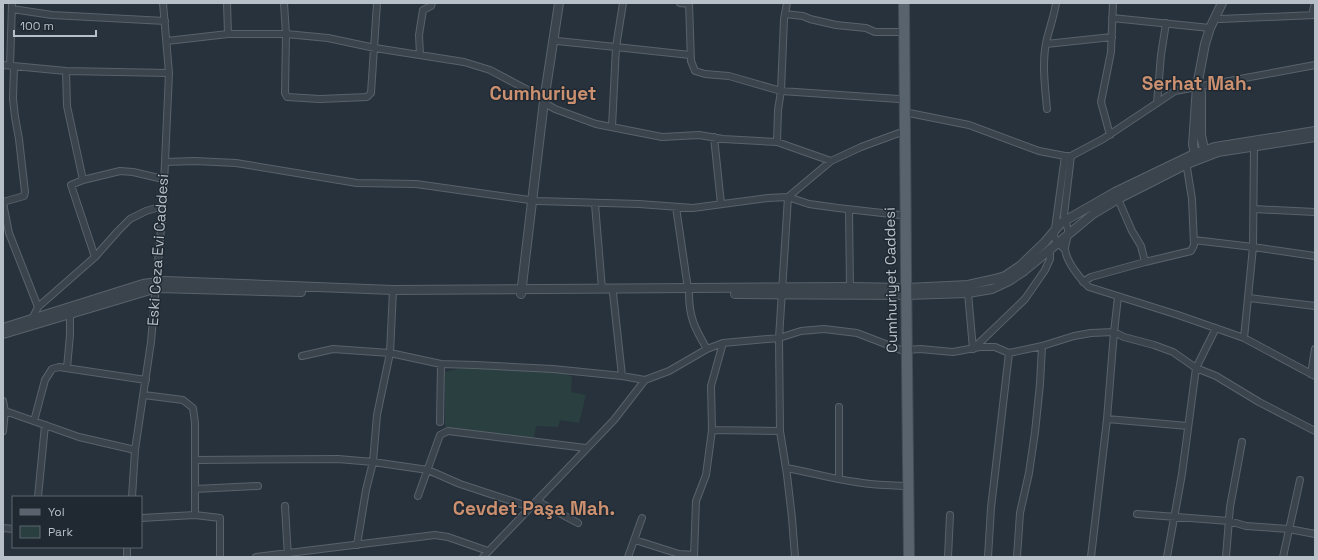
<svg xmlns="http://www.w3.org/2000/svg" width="1318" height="560" font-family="'Space Grotesk',sans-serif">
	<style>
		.green { fill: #2a3f3f }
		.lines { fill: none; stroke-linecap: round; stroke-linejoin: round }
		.minor-casing { stroke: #59626b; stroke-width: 8 }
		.tertiary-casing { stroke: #59626b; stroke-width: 10 }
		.primary-casing { stroke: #444d56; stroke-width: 12 }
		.minor { stroke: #3b444d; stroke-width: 6 }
		.tertiary { stroke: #3b444d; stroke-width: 8 }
		.primary { stroke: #59636d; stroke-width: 10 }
		.labels { text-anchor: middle; stroke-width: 3; stroke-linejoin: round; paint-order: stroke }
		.street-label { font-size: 15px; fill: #b7bfc8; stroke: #202932 }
		.district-label { font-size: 19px; font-weight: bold; fill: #cb906f; stroke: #202932 }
	</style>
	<rect width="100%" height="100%" fill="#27323d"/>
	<path class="green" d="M475 368C491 368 563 368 572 377L571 392 586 395 579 423 560 420 558 427 536 426 534 439 445 427V372L458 369Z"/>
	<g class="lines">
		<defs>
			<path id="minor" d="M227 3 228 34
				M284 3 286 34 285 93 287 97 320 99 367 97 371 93 377 3
				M623 3 616 47 690 55
				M680 3 689 4
				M787 3 784 19 781 91 899 99
				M12 9 52 15 165 21
				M785 14 803 16 810 19 836 25 866 28 875 32H899
				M1312 15 1315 3
				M1112 18 1210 28
				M1220 19 1315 15
				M167 41 228 34H286L328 38 375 48 464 62 490 70 539 96 548 105 555 109 596 124 662 137 699 135 723 139 777 142 778 110 781 91 729 76 705 74 695 71 691 61 689 3
				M557 41 616 47 612 127
				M1046 44 1112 37
				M420 55 419 35 423 10 431 6 432 3
				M3 65 66 71 169 73
				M10 66 12 3
				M66 71 67 106 83 180 71 185 95 257
				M1157 103 1161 55 1166 23
				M1047 109C1045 87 1042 64 1046 43 1049 29 1054 17 1056 3
				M904 112 969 125 1039 151 1065 156H1071L1103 139 1175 91 1315 65
				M1110 135 1101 102 1111 52 1113 3
				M714 137 721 204
				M777 142 831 161
				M1065 156 1054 236 1056 241 1065 250
				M1071 156 1064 215C1064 222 1067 224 1068 230 1069 236 1065 243 1065 249 1066 261 1080 279 1089 287L1178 315 1244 338 1315 376
				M165 162 195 161 236 163 357 183 416 184 537 201 639 204 693 208 768 198 788 197 809 204 838 208 900 215
				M83 180 120 171 133 172 163 179
				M1118 199 1132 231 1141 246 1145 262
				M3 202 24 196 25 192 19 139 15 117 13 99 14 66
				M3 203 9 233 38 307
				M595 204 602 289
				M676 207 688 289
				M1254 209 1315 212
				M849 210 850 287
				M1194 240 1253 247 1315 256
				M1083 282 1091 277 1145 262 1191 251 1194 245 1192 199 1186 162
				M613 293 622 376
				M968 293 973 349
				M689 294C689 317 695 329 707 349
				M1249 298 1315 306
				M32 319 38 307 95 257 118 231 130 219 146 211 163 206
				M1244 338 1253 247 1254 146
				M973 349 1025 299 1045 270 1050 259V250
				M907 350 920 349 953 352 980 347H995L1009 353 1042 346 1074 336 1091 333 1114 332 1124 337 1154 345 1173 352 1196 368 1216 376 1259 402 1315 431
				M302 356 333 349 390 353 441 364 475 365 553 369 622 376 645 380
				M67 368 70 335V310
				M1311 374 1315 349
				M144 395 183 400 193 408 195 423V515
				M3 401 5 411 3 431
				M5 411 79 437 135 450
				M1107 419 1188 426
				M34 421 45 380 52 369 59 367 146 380
				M440 422 441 364
				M712 430 780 431
				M195 460 338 459 373 462 428 470 460 484 530 507
				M786 468C810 472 832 479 856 482 871 485 887 485 902 486
				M839 479V407
				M195 489 258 486
				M418 496 440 435 448 431 586 448
				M38 497 45 425
				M132 497 135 450 151 342 163 206 169 73 163 3
				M537 501 578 523
				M285 506 288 557
				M1137 514 1229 521 1246 526 1289 529 1315 534
				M141 518 195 515 220 518V557
				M3 528 13 529
				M635 540 679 554 694 555
				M357 545 366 490 373 462 377 415 390 353 393 290
				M127 557V547
				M256 557 435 535 448 537 488 551
				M483 557 614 420 645 380 669 371 707 349 723 343 779 338 801 331 824 329 857 333 901 350
				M628 557 642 518
				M694 557 696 501 706 475 712 430 711 386 723 343
				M795 557 792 518 787 475 780 431 779 338 788 197 831 161 861 147 899 133
				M948 557 950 515
				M988 557 991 508 1009 353
				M1017 557 1020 513 1029 473 1035 432 1040 384 1042 346
				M1091 557 1107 419 1114 332 1118 297
				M1167 557 1182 474 1196 368 1216 328
				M1226 557 1230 507 1242 442
				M1283 557 1300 480"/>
			<path id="tertiary" d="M1201 92V135L1205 154
				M1196 158 1193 145 1197 86 1205 44 1210 28 1222 3
				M521 294 544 101 559 3
				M735 294 907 295 968 293 992 289 1009 281 1024 271 1093 214 1118 199 1187 164 1218 152 1315 137
				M3 328 143 284 165 281 393 290 850 287 907 288 968 285 995 279 1005 276 1020 266 1045 242 1061 223 1115 192 1194 154 1215 147 1315 131
				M3 334 157 288 301 292"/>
			<path id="primary" d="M904 3C904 188 908 372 909 557"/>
		</defs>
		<use href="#minor" class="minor-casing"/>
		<use href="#tertiary" class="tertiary-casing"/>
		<use href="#primary" class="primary-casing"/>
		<use href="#minor" class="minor"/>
		<use href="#tertiary" class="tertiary"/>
		<use href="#primary" class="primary"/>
	</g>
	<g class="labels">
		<g class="street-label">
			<text transform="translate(158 250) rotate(-86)" y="5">Eski Ceza Evi Caddesi</text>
			<text transform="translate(891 280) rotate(-91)" y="5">Cumhuriyet Caddesi</text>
		</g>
		<g class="district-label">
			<text x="1197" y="90">Serhat Mah.</text>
			<text x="543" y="100">Cumhuriyet</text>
			<text x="534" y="515">Cevdet Paşa Mah.</text>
		</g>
	</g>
	<rect width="1318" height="560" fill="none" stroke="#b7bfc8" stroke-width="8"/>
	<rect x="12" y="496" width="130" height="52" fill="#202932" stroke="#5c656e"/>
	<rect x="20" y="509" width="20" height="6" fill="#59636d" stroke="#5c656e"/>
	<text x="48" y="516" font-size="12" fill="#b7bfc8">Yol</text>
	<rect x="20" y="526" width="20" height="12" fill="#2a3f3f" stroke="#5c656e"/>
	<text x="48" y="536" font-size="12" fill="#b7bfc8">Park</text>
	<path d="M14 30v6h82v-6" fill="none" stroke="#b7bfc8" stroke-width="2"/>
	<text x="20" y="30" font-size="12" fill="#b7bfc8" stroke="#202932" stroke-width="3" paint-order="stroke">100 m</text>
</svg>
